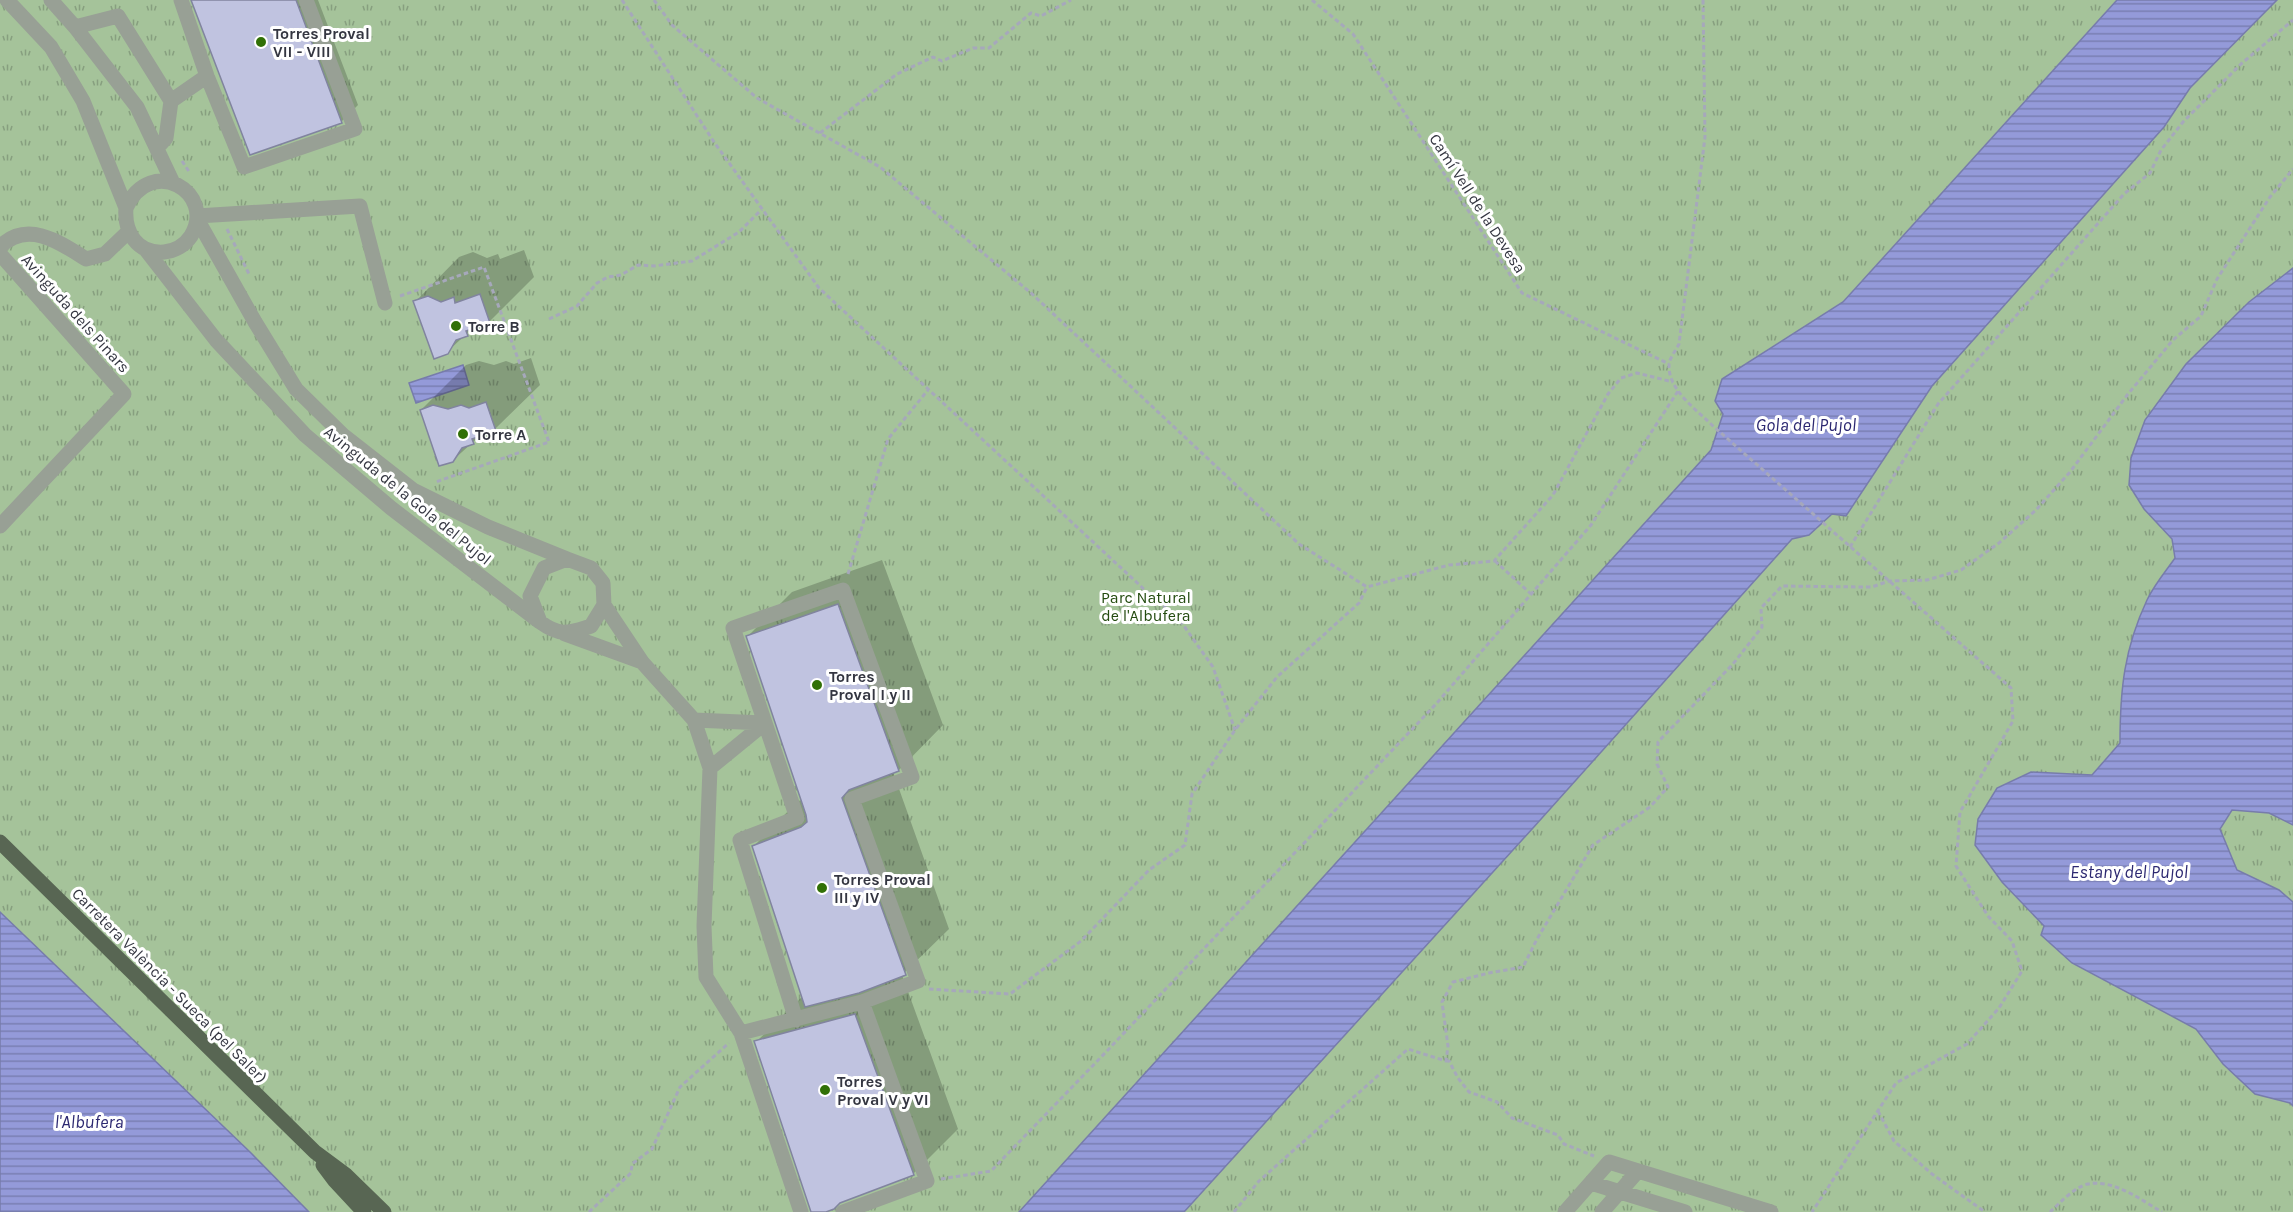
<svg xmlns="http://www.w3.org/2000/svg" width="2293" height="1212" font-family="Karla,sans-serif">
	<style>
		.park { fill: url(#park-tufts) }
		.water { fill: url(#water-rules); stroke: #777cab; stroke-width: 1.5 }
		.shadow { fill: #0003 }
		.building { fill: #c0c3e0; stroke: #81849f; stroke-width: 1.5 }
		.lines { fill: none; stroke-linecap: round; stroke-linejoin: round }
		.path { stroke: #a6a8bb; stroke-width: 3; stroke-dasharray: 4.5 3; stroke-linecap: butt }
		.minor { stroke: #98a095; stroke-width: 15 }
		.major { stroke: #586653; stroke-width: 15 }
		.poi-dot { fill: #317006; stroke: #fff; stroke-width: 2 }
		.labels { text-anchor: middle; stroke-width: 6; stroke-linejoin: round; paint-order: stroke }
		.poi-label { font-size: 16px; font-weight: bold; fill: #343641; stroke: #fff; text-anchor: start }
		.street-label { font-size: 16px; fill: #343641; stroke: #fff }
		.park-label { font-size: 16px; fill: #254c11; stroke: #fff }
		.water-label { font-size: 18px; font-style: italic; fill: #2c2871; stroke: #fff }
	</style>
	<defs>
		<pattern id="park-tufts" width="24" height="20" patternUnits="userSpaceOnUse" patternTransform="scale(1.5)"><rect width="24" height="20" fill="#a5c39a"/><path d="M3 7l-1-3M5 7V3M7 7l1-3M15 17l-1-3M17 17v-4M19 17l1-3" fill="none" stroke="#879f7f"/></pattern>
		<pattern id="water-rules" width="6" height="5" patternUnits="userSpaceOnUse" patternTransform="scale(1.5)"><rect width="6" height="5" fill="#949ad9"/><path d="M0 2.5h6" fill="none" stroke="#7a7eb2"/></pattern>
	</defs>
	<rect width="100%" height="100%" fill="#e1e4fb"/>
	<path class="park" d="M0 0H2293V1212H0Z"/>
	<path class="water" d="M2117 0H2277L2190 88 2164 127 1932 386 1846 516 1832 514 1809 535 1792 539 1533 828 1184 1212H1019L1711 450 1723 414 1715 401 1722 379 1843 302Z
		M2293 268V825L2269 813 2232 810 2220 829 2237 870 2279 890 2293 902V1106L2290 1103 2255 1094 2223 1064 2196 1029 2072 963 2041 935 2044 926 2002 882 1975 845 1978 819 1997 788 2031 772 2092 775 2120 743C2120 690 2124 649 2147 600 2154 585 2166 571 2175 558L2172 539 2144 509 2129 485 2131 458 2145 420 2186 364 2249 302Z
		M463 365 469 385 416 403 409 383Z
		M0 912 250 1152 309 1212H0Z"/>
	<path class="shadow" d="M192 0H318L358 105 341 122Z
		M524 250 534 277 489 322 475 326 447 352 415 302 459 257 473 252 487 258 498 254 500 259Z
		M531 358 540 385 495 429 482 434 452 461 421 410 466 365 479 361 494 365 506 361 514 364Z
		M882 560 943 725 899 770 893 772 949 929 902 975 958 1129 913 1174 840 1201 821 1212H812L756 1042 803 996 754 846 798 801 803 800 748 636 792 592Z"/>
	<path class="building" d="M191 0H296L342 123 250 155Z
		M480 294 490 323 466 331 468 336 456 340 448 354 434 359 413 301 428 296 441 302 454 297 455 303Z
		M486 402 496 431 472 439 474 444 462 448 453 462 439 466 420 410 433 405 448 409 461 405 469 408Z
		M838 604 899 771 849 790 842 798 906 975 859 993 805 1007 752 846 801 827 807 822 806 815 746 636Z
		M855 1014 914 1175 840 1203 834 1209 826 1212H811L754 1041Z"/>
	<g class="lines">
		<path class="path" d="M622 0 714 142 819 288 1146 591 1179 619 1213 667 1235 730
			M654 0 672 25 757 98 880 167 1031 293 1299 544 1367 587 1449 565 1494 561 1553 495 1608 394 1621 378 1637 373 1673 382
			M1312 0 1353 34 1522 293 1669 364
			M1703 0 1705 137 1679 344C1676 350 1669 359 1669 365 1668 390 1697 410 1713 426L2011 688 2013 721 1960 812 1956 866 1988 916 2012 941 2022 971 1999 1008 1967 1044 1896 1083 1812 1212
			M820 133 897 74 933 57 942 61 973 48H989L1031 13 1041 16 1071 0
			M182 161 190 173
			M227 229 249 274
			M400 296 484 267 549 442 436 482
			M549 319 577 306 597 283 608 277 621 275 638 265 654 266 692 261 739 232 762 209
			M1850 547 1938 404 2124 194 2150 173 2161 150 2183 122 2241 64 2293 20
			M1495 561 1531 594
			M848 574 888 439 928 390
			M929 989 1010 994 1081 941 1149 870 1185 845 1192 794 1235 730 1277 677 1359 603 1367 587
			M1446 1061H1449L1458 1078 1469 1092 1497 1102 1512 1118 1558 1135 1564 1144 1594 1156
			M1878 1111 1894 1141 1932 1174 1985 1212
			M941 1179 991 1171 1105 1053 1436 704 1591 525 1678 391
			M589 1212 631 1173 632 1164 652 1149 680 1087 729 1043
			M1234 1212 1259 1181 1408 1049 1446 1061 1448 1046 1442 1002 1453 982 1489 973 1523 967 1537 939 1593 845 1650 807 1668 787 1657 764 1658 742 1733 664 1762 627 1761 608 1782 586 1862 587H1872L1889 581 1927 580 1961 570 1999 543 2036 510 2070 472 2128 394 2173 340 2201 316 2217 279 2270 197 2293 169
			M2050 1212C2060 1203 2074 1187 2088 1184 2114 1179 2141 1200 2162 1212"/>
		<path class="minor" d="M7 0 51 47 83 101 126 208C124 232 137 254 164 252 175 251 185 245 191 236 217 193 151 153 126 208
			M51 0 75 27 137 107 173 183
			M181 0 207 76 244 167 355 129 306 0
			M75 27 118 16 171 101 166 138 157 148
			M171 101 207 76
			M197 216 360 206 385 303
			M197 219 255 322 296 389 344 436 413 490 488 527 567 559
			M0 247C27 219 61 243 86 259L105 254 128 232
			M146 250 216 340 305 435 391 508 540 622C561 637 568 633 591 626L604 605 603 583 591 568 567 559 544 568 530 596 540 622
			M0 254 124 394 0 526
			M604 605 642 662 694 720 710 768 704 926 706 977 741 1033 801 1212
			M565 634 642 662
			M694 720 765 723
			M710 768 765 723
			M796 1020 740 840 797 818 733 628 843 590 912 777 852 799 918 981 862 1002 927 1181 843 1212
			M741 1033 862 1002
			M1591 1183 1685 1212
			M1565 1212 1609 1162 1771 1212
			M1602 1212 1638 1171"/>
		<path class="major" d="M0 842 315 1152 346 1175 384 1212
			M323 1165 335 1181 364 1212"/>
	</g>
	<g class="poi-dot">
		<circle cx="261" cy="42" r="6"/>
		<circle cx="456" cy="326" r="6"/>
		<circle cx="463" cy="434" r="6"/>
		<circle cx="817" cy="685" r="6"/>
		<circle cx="822" cy="888" r="6"/>
		<circle cx="825" cy="1090" r="6"/>
	</g>
	<g class="labels">
		<g class="poi-label">
			<text x="273" y="39">Torres Proval<tspan x="273" dy="18">VII - VIII</tspan></text>
			<text x="468" y="332">Torre B</text>
			<text x="475" y="440">Torre A</text>
			<text x="829" y="682">Torres<tspan x="829" dy="18">Proval I y II</tspan></text>
			<text x="834" y="885">Torres Proval<tspan x="834" dy="18">III y IV</tspan></text>
			<text x="837" y="1087">Torres<tspan x="837" dy="18">Proval V y VI</tspan></text>
		</g>
		<g class="street-label">
			<text transform="translate(1478 203) rotate(57)" y="6">Camí Vell de la Devesa</text>
			<text transform="translate(76 313) rotate(48)" y="6">Avinguda dels Pinars</text>
			<text transform="translate(408 495) rotate(39)" y="6">Avinguda de la Gola del Pujol</text>
			<text transform="translate(170 985) rotate(45)" y="6">Carretera València - Sueca (pel Saler)</text>
		</g>
		<g class="park-label">
			<text x="1146" y="603">Parc Natural<tspan x="1146" dy="18">de l'Albufera</tspan></text>
		</g>
		<g class="water-label">
			<text x="1806" y="431">Gola del Pujol</text>
			<text x="2129" y="878">Estany del Pujol</text>
			<text x="89" y="1128">l'Albufera</text>
		</g>
	</g>
</svg>
